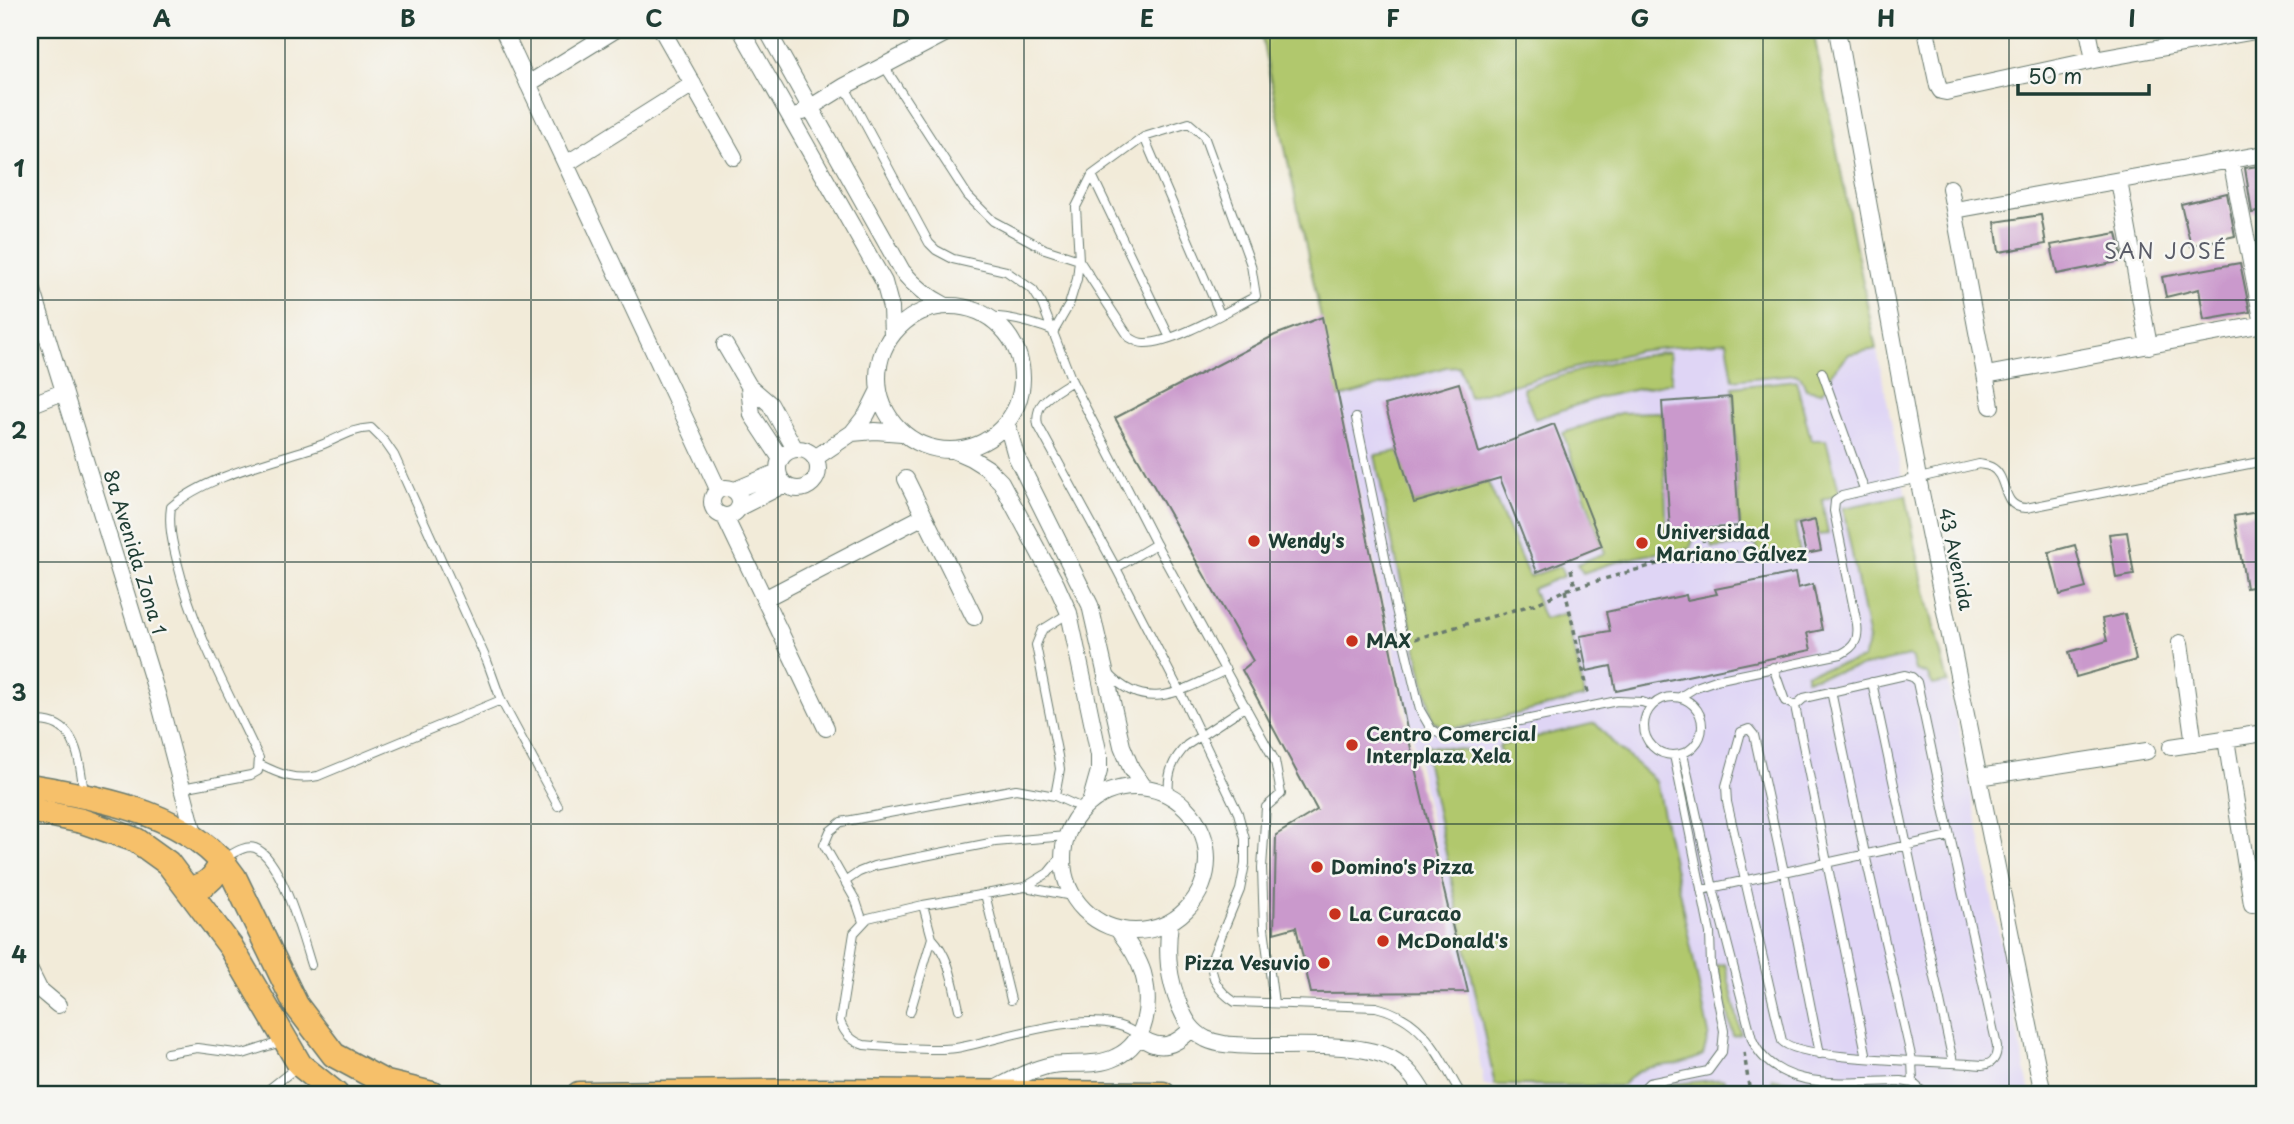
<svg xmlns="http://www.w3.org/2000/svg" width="2294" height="1124" font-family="'Playpen Sans',sans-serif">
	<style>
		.built { fill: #dfd5f5 }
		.green { fill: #b1c86d; stroke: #688250; stroke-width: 2 }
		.building { fill: #ca99cc }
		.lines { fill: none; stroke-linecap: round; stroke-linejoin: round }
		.service-casing { stroke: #697a6e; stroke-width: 10 }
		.minor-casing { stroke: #697a6e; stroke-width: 18 }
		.trunk-casing { stroke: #697a6e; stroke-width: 27 }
		.path { stroke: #697a6e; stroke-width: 3.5; stroke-dasharray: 5 5; stroke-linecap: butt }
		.service { stroke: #fff; stroke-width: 8 }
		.minor { stroke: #fff; stroke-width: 16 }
		.trunk { stroke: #f6c06b; stroke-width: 24 }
		.grid { fill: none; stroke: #1f3d34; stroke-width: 2; stroke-opacity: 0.55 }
		.poi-dot { fill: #c8321e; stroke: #f6f6f2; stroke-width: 2.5 }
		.labels { text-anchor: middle; stroke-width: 5; stroke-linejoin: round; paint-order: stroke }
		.poi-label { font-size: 19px; font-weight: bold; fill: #1f3d34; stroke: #f6f6f2; text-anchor: start }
		.street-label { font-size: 19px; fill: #1f3d34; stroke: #f6f6f2 }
		.neighbourhood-label { font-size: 21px; letter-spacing: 2px; fill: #5b5d69; stroke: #f6f6f2 }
		.neatline { fill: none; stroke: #1f3d34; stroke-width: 2.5 }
		.grid-label { font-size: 23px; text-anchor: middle; font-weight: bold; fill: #1f3d34 }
	</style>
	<rect width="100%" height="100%" fill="#f6f6f2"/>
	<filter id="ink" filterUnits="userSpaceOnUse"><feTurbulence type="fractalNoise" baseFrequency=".0143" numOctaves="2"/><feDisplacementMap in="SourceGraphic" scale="14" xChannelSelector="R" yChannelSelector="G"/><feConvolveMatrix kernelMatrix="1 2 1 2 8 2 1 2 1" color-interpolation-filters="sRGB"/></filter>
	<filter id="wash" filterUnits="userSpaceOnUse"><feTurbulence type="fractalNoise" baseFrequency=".00686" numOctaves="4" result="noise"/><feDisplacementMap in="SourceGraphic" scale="28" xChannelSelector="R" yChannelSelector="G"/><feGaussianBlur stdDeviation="1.57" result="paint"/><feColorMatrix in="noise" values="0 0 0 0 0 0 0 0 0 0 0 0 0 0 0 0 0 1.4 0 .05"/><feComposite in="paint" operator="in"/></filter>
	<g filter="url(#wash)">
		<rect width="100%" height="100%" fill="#f2ebd9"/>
		<path class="built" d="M1813 30 1922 576 1962 743 2030 1094H1698L1484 1086 1468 992 1317 296Z"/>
		<path class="green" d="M1260 30H1813L1876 349 1849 354C1841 366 1829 368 1829 385L1821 392 1806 389 1801 377 1795 374 1733 380 1727 341 1637 351 1469 397 1459 366 1446 367 1338 398Z
			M1669 352 1672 382 1601 397 1535 419 1523 388C1571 373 1618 357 1669 352Z
			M1796 380 1811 440H1826L1840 494 1822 500 1828 534 1818 535 1814 520 1795 524 1800 554 1760 561 1756 544 1713 548 1709 538 1740 535 1733 387Z
			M1662 412 1667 538 1694 537 1690 549C1652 552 1618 560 1583 573L1577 564 1605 553 1563 433 1620 413Z
			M1399 451 1415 503 1488 482 1529 577 1560 566 1564 576 1532 589 1544 619 1566 613 1585 697 1464 727H1444L1433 721 1393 546 1375 455Z
			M1906 495 1922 579 1948 682 1933 685 1927 674 1915 670 1912 659 1909 656 1806 679V673L1863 659 1869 640 1843 508Z
			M1595 723 1617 747 1656 781 1709 1034 1703 1055C1695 1059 1686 1063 1677 1064 1652 1067 1639 1065 1622 1086L1495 1085 1423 745 1474 751 1479 763 1502 756 1499 746Z
			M1725 964 1741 1034 1733 1036 1717 965Z
			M1772 1078 1810 1086H1894L1907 1094H1774Z
			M1724 1079 1723 1094H1649L1651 1090 1672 1084Z"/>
		<g id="blocks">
			<path class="building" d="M2264 165V211L2252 213 2245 168Z
				M2227 193 2235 236 2191 246 2181 204Z
				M2041 215 2046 244 1999 252 1995 222Z
				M2117 233 2123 261 2057 274 2051 245Z
				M2240 263 2250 312 2204 320 2199 289 2166 297 2162 277Z
				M1322 317 1415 768 1468 992 1311 993 1296 927 1274 933 1276 835 1317 810 1242 670 1253 661 1115 418 1275 335Z
				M1459 383 1479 453 1554 424 1602 546 1537 572 1500 478 1414 503 1385 405Z
				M1731 397 1739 526 1670 531 1662 402Z
				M2264 511V585L2246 588 2234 516Z
				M1815 520 1821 551 1806 554 1799 524Z
				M2127 532 2134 575 2116 578 2109 534Z
				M2075 545 2086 588 2060 595 2049 552Z
				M1795 573 1798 588 1813 584 1822 630 1807 633 1811 650 1616 691 1611 666 1587 671 1580 636 1610 631 1606 612 1686 595 1687 600 1717 594 1715 589Z
				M2125 614 2136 660 2076 677 2069 652 2107 641 2102 619Z"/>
		</g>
	</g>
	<g filter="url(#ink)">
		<use href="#blocks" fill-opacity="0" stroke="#697a6e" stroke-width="2"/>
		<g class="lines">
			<defs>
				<path id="service" d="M884 66 968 196 993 221 1045 249 1079 260 1129 337C1134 340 1137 343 1144 343 1173 344 1229 310 1256 296L1251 265 1204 136 1189 123 1144 137 1092 175 1076 207 1079 260 1077 279 1069 305 1054 331C1031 322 1011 317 986 316
					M845 87 929 243 936 250 953 259 1006 271 1033 290 1042 304 1072 381 1156 544 1275 761 1281 794 1266 807 1262 868 1264 928 1274 1003
					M1144 137 1220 314
					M1092 175 1170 338
					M1822 372 1864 489
					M1072 381C1055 393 1033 401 1038 425L1116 568 1180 692 1238 813 1245 839V864L1240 890 1212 958C1210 978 1218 991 1235 1002L1376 1007C1425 1019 1438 1055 1461 1094
					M1356 418 1395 605 1420 710 1431 729 1440 734 1452 735 1617 701 1642 702 1651 705
					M1116 568 1156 544
					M1109 674C1147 715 1185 689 1226 670
					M1872 682 1953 1062
					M1831 691 1865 854 1912 1060 1913 1083
					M1644 726a29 29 0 1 1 58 0a29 29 0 1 1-58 0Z
					M1680 697 1696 687 1716 680 1841 654C1855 647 1859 639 1857 624L1834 511 1835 501 1842 496 1979 464C1983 465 1987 465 1991 467 2009 476 2000 508 2026 508L2264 461
					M1795 706 1867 1058
					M30 722C77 715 79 758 84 793
					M1683 754 1713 888 1752 1039C1776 1095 1852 1081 1901 1081L1913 1083 1925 1094
					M259 764C279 774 295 781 318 776L501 700 558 806
					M182 788 251 775 258 771 259 758C229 693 195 635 178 565 173 545 168 527 171 507 207 475 275 461 321 445 340 438 350 429 371 428L385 442 394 455 487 661 501 700
					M1169 795C1167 774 1172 760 1187 745L1246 706
					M1055 796 1060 769 1058 756 1036 645 1042 630 1069 613
					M225 858C234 853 245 845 255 848 281 857 303 939 311 965
					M846 881 859 872 874 866 995 842 1066 836
					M1025 887 1048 873 1062 856
					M1701 890 1950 836 1917 682 1912 677 1905 675 1804 698 1795 706 1785 701 1773 667
					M985 894 1011 1000
					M1072 896 1025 887 923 905 868 918 854 933 840 1021C844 1033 851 1041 864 1045 887 1047 935 1051 956 1048 1003 1040 1098 1002 1139 1036
					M863 922 856 901 824 845 830 831 841 822 1016 789 1055 796 1084 809
					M932 938C950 957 953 984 959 1009
					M910 1012 932 938 923 905
					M167 1053 197 1048 243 1054 284 1041
					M1820 1054 1784 872 1754 735 1749 729 1741 732 1726 786 1727 802 1782 1041C1800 1061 1947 1061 1982 1065 1994 1064 1997 1057 1997 1046L1950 836
					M263 1094 297 1067
					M1638 1094 1649 1083 1708 1071 1722 1052 1724 1031 1711 966 1710 933 1674 755"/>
				<path id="minor" d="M503 30 718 489
					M662 30 734 157
					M741 30 884 282 891 308 892 335
					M767 30 902 271C915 287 928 297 946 306
					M1837 30 1918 478 2043 1094
					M1926 30 1938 86 1941 91 1946 92 2094 60 2261 30
					M2088 30 2094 60
					M528 84 615 30
					M803 112 845 86 952 30
					M2231 160 2263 324
					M566 164 693 84
					M2119 181 2149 346
					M1950 188 1991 406
					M1955 210 2264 154
					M30 281 158 697 195 837
					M878 378a72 72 0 1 1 144 0a72 72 0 1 1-144 0Z
					M725 345 749 386 770 404 795 449
					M1986 375 2264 324
					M749 386 752 415 781 459
					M30 405 63 392
					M1007 424 1016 456 1090 605 1122 746 1131 768 1144 787
					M852 433 875 431 902 433
					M778 469a20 20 0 1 1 40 0a20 20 0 1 1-40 0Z
					M953 450 971 458 987 468 1001 482 1056 584 1069 613 1099 755V771L1090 803
					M815 458 852 433 867 414 879 390
					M906 479 974 617
					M712 502a14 14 0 1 1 28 0a14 14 0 1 1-28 0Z
					M735 490 778 472
					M740 507 785 484
					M725 517 826 728
					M764 599 924 516
					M2180 643 2194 744
					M2226 739 2252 904
					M2171 747 2264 733
					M1979 777 2147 751
					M1063 859a72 72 0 1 1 144 0a72 72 0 1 1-144 0Z
					M1170 923C1166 954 1168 978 1180 1007 1186 1021 1192 1032 1206 1039 1221 1046 1238 1045 1254 1046 1291 1047 1361 1041 1392 1059 1407 1067 1416 1080 1424 1094
					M30 971 39 989 58 1005
					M1139 1036C1159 1052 1176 1046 1192 1028
					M993 1090C1012 1080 1031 1069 1052 1065 1074 1062 1096 1067 1116 1057 1148 1042 1151 1003 1143 973 1138 957 1129 944 1119 931"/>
				<path id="trunk" d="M30 786C102 799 190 812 234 877L296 1005 334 1055 386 1083 432 1094
					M30 810 82 821 136 840 168 863 231 947 300 1065 336 1094
					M187 888C206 888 216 877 222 860
					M579 1094 824 1091 1163 1094"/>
			</defs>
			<use href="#service" class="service-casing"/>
			<use href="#minor" class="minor-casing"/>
			<use href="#trunk" class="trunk-casing"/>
			<path class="path" d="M1703 537 1705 556
				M1571 569 1575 587
				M1565 590 1589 697
				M1415 639 1538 603 1565 590 1671 560 1745 551
				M1744 1052 1750 1094
				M1951 1094H1995"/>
			<use href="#service" class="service"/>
			<use href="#minor" class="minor"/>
			<use href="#trunk" class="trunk"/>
		</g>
	</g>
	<path class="grid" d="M285 30V1094M531 30V1094M778 30V1094M1024 30V1094M1270 30V1094M1516 30V1094M1763 30V1094M2009 30V1094M30 300H2264M30 562H2264M30 824H2264"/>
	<g class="poi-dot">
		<circle cx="1254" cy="541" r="7"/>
		<circle cx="1642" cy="543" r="7"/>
		<circle cx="1352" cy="641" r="7"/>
		<circle cx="1352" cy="745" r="7"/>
		<circle cx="1317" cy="867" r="7"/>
		<circle cx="1335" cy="914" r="7"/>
		<circle cx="1383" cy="941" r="7"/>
		<circle cx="1324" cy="963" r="7"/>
	</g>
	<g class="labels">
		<g class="poi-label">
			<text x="1656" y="539">Universidad<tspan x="1656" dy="22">Mariano Gálvez</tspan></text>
			<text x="1268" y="548">Wendy's</text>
			<text x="1366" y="648">MAX</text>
			<text x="1366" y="741">Centro Comercial<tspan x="1366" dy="22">Interplaza Xela</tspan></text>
			<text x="1331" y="874">Domino's Pizza</text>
			<text x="1349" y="921">La Curacao</text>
			<text x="1397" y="948">McDonald's</text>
			<text x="1310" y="970" text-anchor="end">Pizza Vesuvio</text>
		</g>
		<g class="street-label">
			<text transform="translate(135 552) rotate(73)" y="7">8a Avenida Zona 1</text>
			<text transform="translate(1956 559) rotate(78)" y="7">43 Avenida</text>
		</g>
		<g class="neighbourhood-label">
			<text x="2166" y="259">SAN JOSÉ</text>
		</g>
	</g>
	<rect width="2294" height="1124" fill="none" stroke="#f6f6f2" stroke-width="77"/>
	<path d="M2018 84v10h131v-10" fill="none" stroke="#1f3d34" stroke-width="3.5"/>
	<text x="2028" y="84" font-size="21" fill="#1f3d34" stroke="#f6f6f2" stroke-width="5" paint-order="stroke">50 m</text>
	<rect x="38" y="38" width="2218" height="1048" class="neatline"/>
	<g class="grid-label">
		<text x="162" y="27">A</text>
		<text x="408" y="27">B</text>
		<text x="654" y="27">C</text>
		<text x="901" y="27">D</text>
		<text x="1147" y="27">E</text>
		<text x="1393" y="27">F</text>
		<text x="1640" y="27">G</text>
		<text x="1886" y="27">H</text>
		<text x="2132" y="27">I</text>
		<text x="19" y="177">1</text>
		<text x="19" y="439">2</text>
		<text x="19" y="701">3</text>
		<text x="19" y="963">4</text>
	</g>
</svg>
